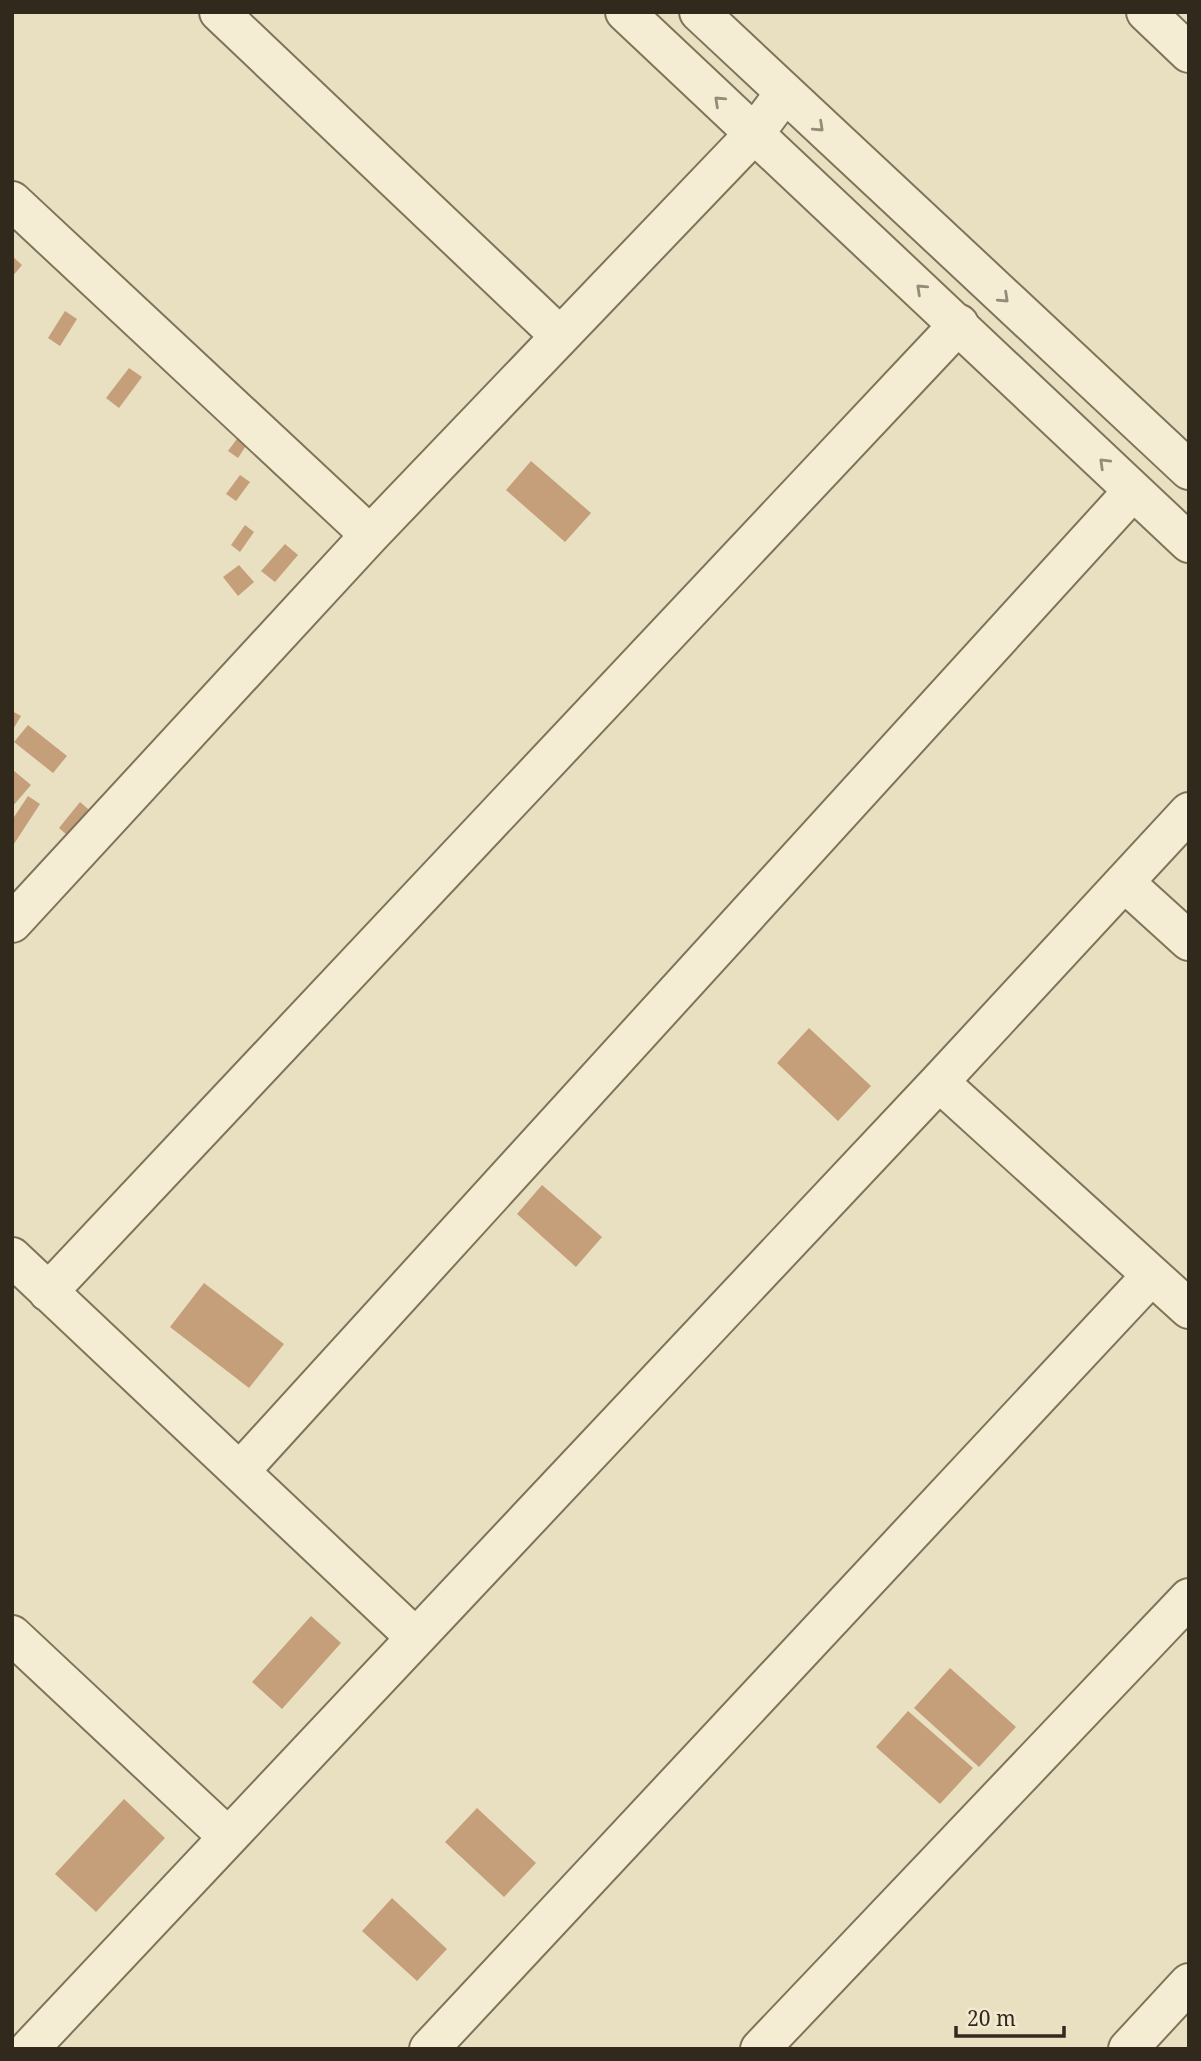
<svg xmlns="http://www.w3.org/2000/svg" width="1201" height="2061" font-family="'Noto Serif',serif">
	<style>
		.building { fill: #c59e7a }
		.lines { fill: none; stroke-linecap: round; stroke-linejoin: round }
		.minor-casing { stroke: #81725a; stroke-width: 42 }
		.tertiary-casing { stroke: #81725a; stroke-width: 42 }
		.minor { stroke: #f5edd3; stroke-width: 38 }
		.tertiary { stroke: #f5edd3; stroke-width: 38 }
		.oneway { stroke: #948b78 }
	</style>
	<rect width="100%" height="100%" fill="#e9e0c1"/>
	<path class="building" d="M12 256 22 265 12 277Z
		M65 311 77 319 60 346 48 338Z
		M129 368 142 377 119 408 106 398Z
		M242 432 251 438 238 458 228 451Z
		M531 461 591 513 565 542 506 490Z
		M240 475 250 482 236 501 226 494Z
		M245 525 254 532 240 552 231 545Z
		M285 544 298 555 275 582 261 571Z
		M239 565 254 582 238 596 223 577Z
		M12 711 21 716 12 731Z
		M28 725 67 756 53 773 14 742Z
		M13 770 31 785 12 807V771Z
		M28 796 40 804 12 847V820Z
		M80 802 95 815 74 841 59 828Z
		M809 1028 871 1086 838 1121 777 1063Z
		M542 1185 602 1237 576 1267 517 1214Z
		M204 1283 284 1344 249 1388 170 1327Z
		M311 1616 341 1643 282 1709 252 1682Z
		M950 1668 1016 1727 979 1767 914 1708Z
		M908 1711 973 1768 940 1804 876 1747Z
		M124 1799 165 1838 96 1912 55 1874Z
		M477 1808 536 1863 504 1897 445 1842Z
		M392 1898 447 1949 417 1981 362 1931Z"/>
	<g class="lines">
		<defs>
			<path id="minor" d="M219 12 560 336
				M1146 12 1189 53
				M12 201 370 535
				M1124 882 1189 941
				M12 923 370 535 754 134 784 94
				M939 1082 1189 1309
				M12 1257 415 1637
				M48 1292 959 324
				M240 1471 1133 491
				M12 1635 228 1837
				M29 2049 939 1082 1189 812
				M429 2049 1151 1276
				M760 2049 1189 1598
				M1128 2049 1189 1983"/>
			<path id="tertiary" d="M625 12 1189 543
				M699 12 1189 470"/>
		</defs>
		<use href="#minor" class="minor-casing"/>
		<use href="#tertiary" class="tertiary-casing"/>
		<use href="#minor" class="minor"/>
		<use href="#tertiary" class="tertiary"/>
	</g>
	<defs><path id="oneway-chevron" d="M-2-3.5L2.5 0L-2 3.5" fill="none" stroke-width="1.6" stroke-linecap="round" stroke-linejoin="round" transform="scale(1.75)"/></defs>
	<g class="oneway">
		<use href="#oneway-chevron" transform="translate(719 101) rotate(-137)"/>
		<use href="#oneway-chevron" transform="translate(819 127) rotate(43)"/>
		<use href="#oneway-chevron" transform="translate(921 289) rotate(-137)"/>
		<use href="#oneway-chevron" transform="translate(1004 298) rotate(43)"/>
		<use href="#oneway-chevron" transform="translate(1104 463) rotate(-136)"/>
	</g>
	<rect width="1201" height="2061" fill="none" stroke="#32291d" stroke-width="28"/>
	<path d="M956 2026v10h108v-10" fill="none" stroke="#32291d" stroke-width="3.5"/>
	<text x="967" y="2026" font-size="21" fill="#32291d" stroke="#f2ead0" stroke-width="5" paint-order="stroke">20 m</text>
</svg>
